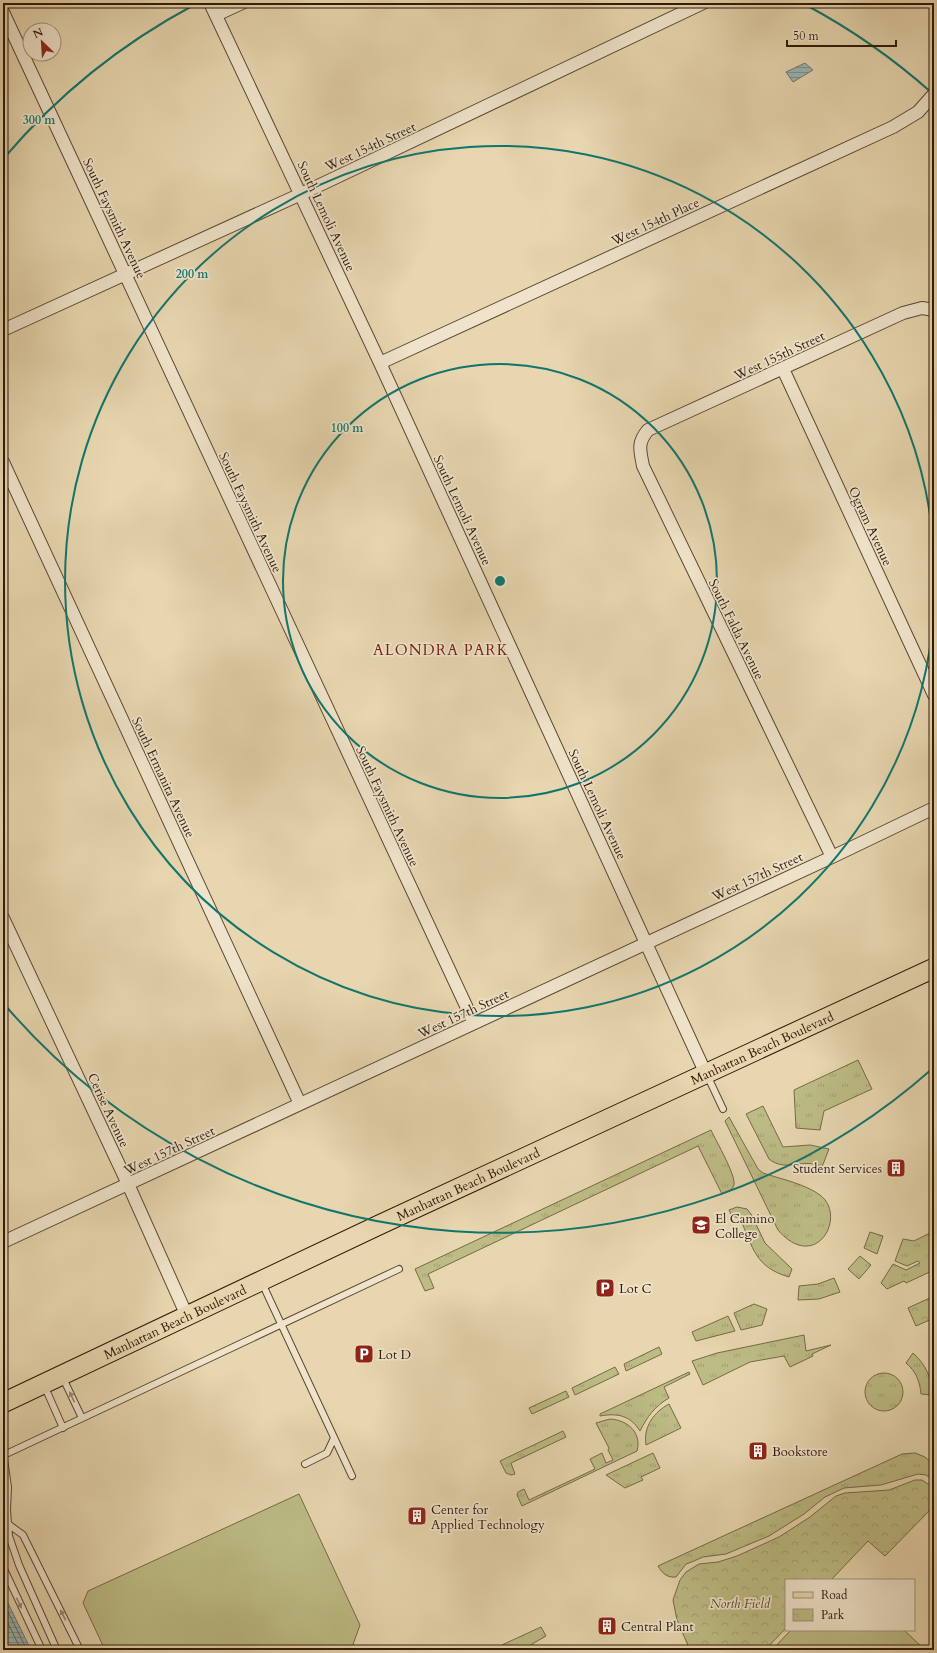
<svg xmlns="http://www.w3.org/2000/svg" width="937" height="1653" font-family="Cardo,serif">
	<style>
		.grass { fill: url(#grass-tufts); stroke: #766a47 }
		.park { fill: url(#park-crowns); stroke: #766a47 }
		.pitch { fill: #bdbc85; stroke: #766a47 }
		.water { fill: url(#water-rules); stroke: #6f7870 }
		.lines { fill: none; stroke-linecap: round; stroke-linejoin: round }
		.shore { stroke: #64685e; stroke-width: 1 }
		.service-casing { stroke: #5d4832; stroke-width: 8 }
		.minor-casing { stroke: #5d4832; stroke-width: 14 }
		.primary-casing { stroke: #2f1909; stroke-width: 21 }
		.service { stroke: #efe4cb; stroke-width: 6 }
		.minor { stroke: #efe4cb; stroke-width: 12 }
		.primary { stroke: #e7d6af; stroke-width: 19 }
		.oneway { fill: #998974 }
		.ring { fill: none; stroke: #0f766e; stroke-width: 2 }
		.labels { text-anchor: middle; stroke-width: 3.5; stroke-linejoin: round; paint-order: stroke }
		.street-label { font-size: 13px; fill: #2f1909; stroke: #efe4cb }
		.poi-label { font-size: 13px; fill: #2f1909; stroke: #efe4cb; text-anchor: start }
		.park-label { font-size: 13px; font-style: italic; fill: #5a4a2e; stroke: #efe4cb }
		.quarter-label { font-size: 15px; letter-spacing: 1px; fill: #7a1f14; stroke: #efe4cb }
		.centre { fill: #0f766e; stroke: #efe4cb; stroke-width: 2 }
		.ring-label { font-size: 12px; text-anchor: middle; font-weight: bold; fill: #0f766e; stroke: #efe4cb; stroke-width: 3.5; stroke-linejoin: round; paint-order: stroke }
	</style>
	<defs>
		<pattern id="grass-tufts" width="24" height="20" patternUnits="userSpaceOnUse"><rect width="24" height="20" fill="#bdbc85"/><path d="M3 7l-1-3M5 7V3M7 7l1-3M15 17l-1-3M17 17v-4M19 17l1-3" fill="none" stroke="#a3a172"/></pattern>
		<pattern id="park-crowns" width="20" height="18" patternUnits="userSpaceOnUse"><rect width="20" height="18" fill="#bdbc85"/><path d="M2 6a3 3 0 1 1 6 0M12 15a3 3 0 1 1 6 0" fill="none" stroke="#a3a172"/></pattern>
		<pattern id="water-rules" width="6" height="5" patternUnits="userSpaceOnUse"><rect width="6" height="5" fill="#99b7b4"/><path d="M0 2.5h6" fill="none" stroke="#7d9491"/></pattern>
	</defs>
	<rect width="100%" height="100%" fill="#e7d6af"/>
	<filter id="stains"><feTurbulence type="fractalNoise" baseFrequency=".005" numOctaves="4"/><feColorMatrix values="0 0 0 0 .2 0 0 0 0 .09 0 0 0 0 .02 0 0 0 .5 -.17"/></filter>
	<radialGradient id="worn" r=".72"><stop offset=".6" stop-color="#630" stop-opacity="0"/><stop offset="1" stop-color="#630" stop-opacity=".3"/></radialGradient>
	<path class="grass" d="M858 1060 872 1089 824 1111 820 1130 796 1128 794 1090Z
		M763 1106 783 1147 810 1145 829 1149 822 1167C803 1157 786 1173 769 1159L746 1114Z
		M729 1117 758 1169 763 1173C781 1179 805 1184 820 1195 848 1216 816 1274 778 1230L725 1121Z
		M711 1130C716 1141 736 1175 734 1185 732 1191 727 1192 722 1194L698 1146 428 1274 434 1288 425 1291 415 1269Z
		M737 1207 747 1209 751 1214 765 1243 792 1269 789 1277C755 1267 753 1248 740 1218L732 1216 729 1210Z
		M934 1231V1270L906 1283 904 1281 887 1289 881 1283 893 1264 906 1270 920 1263 918 1261 907 1266 895 1261 903 1239 914 1241Z
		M870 1232 883 1236 877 1254 864 1248Z
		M860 1256 871 1265 859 1279 848 1269Z
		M834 1278 840 1292 819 1299 798 1300 799 1286 818 1284Z
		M754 1304 767 1309 762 1325 741 1330 734 1313Z
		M728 1316 735 1331 696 1341 692 1332Z
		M804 1335 806 1351 831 1345 812 1354 813 1356 790 1367 784 1356 750 1362 703 1385 692 1361 717 1353Z
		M659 1347 662 1354 626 1371 624 1364Z
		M913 1353C926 1365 932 1378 932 1395L921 1394C920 1382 916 1371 906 1363Z
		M615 1367 619 1374 575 1395 572 1388Z
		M689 1372 690 1374 664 1387 669 1398C655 1406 647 1417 640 1431 630 1415 617 1413 600 1416V1414Z
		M865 1392a19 19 0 1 1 38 0a19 19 0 1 1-38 0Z
		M566 1391 569 1397 532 1414 529 1408Z
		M669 1404 681 1428 646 1445C643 1427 654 1412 669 1404Z
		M610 1419C628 1420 642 1433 637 1451L522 1506 517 1495 518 1492 524 1489 529 1500 595 1469 590 1459 602 1453 606 1463 613 1460 608 1450 609 1448 596 1423Z
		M563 1431 566 1437 511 1463 515 1474 511 1475 506 1473 500 1461Z
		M653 1453 660 1468 641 1477 643 1480 625 1488 606 1475Z
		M915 1453 925 1457 934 1465V1481L926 1475 918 1474 881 1485 844 1488 825 1497 804 1514 769 1536 726 1554 703 1557 694 1561 686 1564 676 1577C667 1578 662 1573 658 1566L902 1454Z
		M541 1627 546 1636 532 1644 535 1650H491Z"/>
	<path class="park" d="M934 1296V1318L916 1326 908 1308Z
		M915 1480H922L934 1488V1506L885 1556 868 1541 831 1580H786V1628L765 1650H690L677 1620 673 1600 680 1580 686 1572 699 1564 718 1562 737 1556 779 1537 810 1517 836 1496 845 1493 889 1490Z"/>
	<path class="pitch" d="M299 1494 360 1625 351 1650H105L83 1603 88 1591Z
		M791 1630H904L925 1650H772Z"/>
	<path class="water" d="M805 63 813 70 793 82 786 72Z
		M3 1593 31 1650H3Z"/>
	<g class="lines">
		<path class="shore" d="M3 1602 27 1650
			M3 1613 21 1650"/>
		<defs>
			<path id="service" d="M707 1075 723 1109
				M262 1283 352 1476
				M62 1376 82 1418
				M44 1385 63 1428
				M3 1452 8 1487 7 1510 9 1536 19 1565 56 1648
				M4 1455 399 1269
				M305 1464 327 1453 334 1438
				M3 1531 8 1524 23 1535 80 1650
				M3 1567 42 1650"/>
			<path id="minor" d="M210 3 380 363 706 1074
				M3 12 474 1023
				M216 15 242 3
				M3 330 301 194 703 3
				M380 363 893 127 918 112 934 94
				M783 369 934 695
				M3 462 300 1104
				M832 857 643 466C640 450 637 443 648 430L903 313 922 308 934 310
				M3 918 128 1184 187 1316
				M3 1242 832 857 934 808"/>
			<g id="primary">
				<path id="s1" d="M3 1403 379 1225 934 968"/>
			</g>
		</defs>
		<use href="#service" class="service-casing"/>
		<use href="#minor" class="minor-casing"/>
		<use href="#primary" class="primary-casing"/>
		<use href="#service" class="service"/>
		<use href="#minor" class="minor"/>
		<use href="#primary" class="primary"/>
	</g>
	<defs><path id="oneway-solid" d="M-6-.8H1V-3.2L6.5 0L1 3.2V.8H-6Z"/></defs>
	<g class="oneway">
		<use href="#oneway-solid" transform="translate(72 1397) rotate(-115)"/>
		<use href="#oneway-solid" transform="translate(19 1603) rotate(65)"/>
		<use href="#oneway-solid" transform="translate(63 1615) rotate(-116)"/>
	</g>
	<g class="ring">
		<circle cx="500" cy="581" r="217"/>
		<path d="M934 611A435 435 0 1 1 934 551"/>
		<path d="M932 1069A652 652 0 0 1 4 1004M4 158A652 652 0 0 1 194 5M806 5A652 652 0 0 1 932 93"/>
	</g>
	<defs>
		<symbol id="building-square" viewBox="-11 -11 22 22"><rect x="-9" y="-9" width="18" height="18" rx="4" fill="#8f2418" stroke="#efe4cb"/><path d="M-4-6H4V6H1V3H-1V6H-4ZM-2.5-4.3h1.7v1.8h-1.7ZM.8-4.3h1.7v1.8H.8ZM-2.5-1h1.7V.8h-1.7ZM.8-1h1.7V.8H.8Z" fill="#fff"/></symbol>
		<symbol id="university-square" viewBox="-11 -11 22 22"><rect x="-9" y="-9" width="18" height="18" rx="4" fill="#8f2418" stroke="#efe4cb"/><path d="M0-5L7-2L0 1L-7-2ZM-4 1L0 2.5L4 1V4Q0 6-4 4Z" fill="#fff"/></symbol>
		<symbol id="parking-square" viewBox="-11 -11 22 22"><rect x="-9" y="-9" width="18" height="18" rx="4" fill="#8f2418" stroke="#efe4cb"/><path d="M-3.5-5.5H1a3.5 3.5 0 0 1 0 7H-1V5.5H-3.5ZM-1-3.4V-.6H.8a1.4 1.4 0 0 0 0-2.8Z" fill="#fff"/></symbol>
	</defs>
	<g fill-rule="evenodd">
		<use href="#building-square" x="885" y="1157" width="22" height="22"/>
		<use href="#university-square" x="690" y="1214" width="22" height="22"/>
		<use href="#parking-square" x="594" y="1277" width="22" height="22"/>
		<use href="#parking-square" x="353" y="1343" width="22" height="22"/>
		<use href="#building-square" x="747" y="1440" width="22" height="22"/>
		<use href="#building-square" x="406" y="1505" width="22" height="22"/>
		<use href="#building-square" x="596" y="1615" width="22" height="22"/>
	</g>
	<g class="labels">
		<g class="street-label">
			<text transform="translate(370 146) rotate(-25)" y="5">West 154th Street</text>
			<text transform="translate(327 216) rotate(65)" y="5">South Lemoli Avenue</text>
			<text transform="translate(115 218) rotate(65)" y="5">South Faysmith Avenue</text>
			<text transform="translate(655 221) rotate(-25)" y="5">West 154th Place</text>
			<text transform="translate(779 355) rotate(-25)" y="5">West 155th Street</text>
			<text transform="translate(463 510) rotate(65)" y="5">South Lemoli Avenue</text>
			<text transform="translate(251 512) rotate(65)" y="5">South Faysmith Avenue</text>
			<text transform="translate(871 526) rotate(65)" y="5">Ogram Avenue</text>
			<text transform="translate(737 629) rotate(64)" y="5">South Falda Avenue</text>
			<text transform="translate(164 777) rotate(65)" y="5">South Ermanita Avenue</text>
			<text transform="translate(598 804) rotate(65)" y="5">South Lemoli Avenue</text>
			<text transform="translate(388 806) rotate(65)" y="5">South Faysmith Avenue</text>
			<text transform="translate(757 876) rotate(-25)" y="5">West 157th Street</text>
			<text transform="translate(463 1013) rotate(-25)" y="5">West 157th Street</text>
			<text dy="5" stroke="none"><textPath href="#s1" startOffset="838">Manhattan Beach Boulevard</textPath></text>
			<text transform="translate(109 1110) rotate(65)" y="5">Cerise Avenue</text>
			<text transform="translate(169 1150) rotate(-25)" y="5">West 157th Street</text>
			<text dy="5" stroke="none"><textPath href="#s1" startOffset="514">Manhattan Beach Boulevard</textPath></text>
			<text dy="5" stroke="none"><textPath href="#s1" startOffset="190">Manhattan Beach Boulevard</textPath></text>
		</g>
		<g class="poi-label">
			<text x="882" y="1173" text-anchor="end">Student Services</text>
			<text x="715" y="1223">El Camino<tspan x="715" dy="15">College</tspan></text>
			<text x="619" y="1293">Lot C</text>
			<text x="378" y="1359">Lot D</text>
			<text x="772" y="1456">Bookstore</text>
			<text x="431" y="1514">Center for<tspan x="431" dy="15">Applied Technology</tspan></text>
			<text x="621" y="1631">Central Plant</text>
		</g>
		<g class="park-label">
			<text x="740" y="1608">North Field</text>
		</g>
		<g class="quarter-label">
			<text x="441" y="655">ALONDRA PARK</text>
		</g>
	</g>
	<circle cx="500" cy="581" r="6" class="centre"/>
	<g class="ring-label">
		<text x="39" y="124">300 m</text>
		<text x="192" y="278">200 m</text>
		<text x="347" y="432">100 m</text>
	</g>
	<rect width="937" height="1653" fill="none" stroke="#e7d6af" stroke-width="16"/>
	<rect x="4" y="4" width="929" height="1645" fill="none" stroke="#2f1909" stroke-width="2"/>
	<rect x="8" y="8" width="921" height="1637" fill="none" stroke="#2f1909"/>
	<rect x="785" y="1579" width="130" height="52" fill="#efe4cb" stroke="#a2937d"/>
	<rect x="793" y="1592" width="20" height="6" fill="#e7d6af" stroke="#a2937d"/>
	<text x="821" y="1599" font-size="12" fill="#2f1909">Road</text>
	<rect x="793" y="1609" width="20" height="12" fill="url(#park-crowns)" stroke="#a2937d"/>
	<text x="821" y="1619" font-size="12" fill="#2f1909">Park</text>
	<g transform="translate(42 42) rotate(335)"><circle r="19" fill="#efe4cb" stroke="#a2937d"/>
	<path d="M0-3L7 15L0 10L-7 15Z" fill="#8f2418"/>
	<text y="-6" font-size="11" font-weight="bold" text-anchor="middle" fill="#2f1909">N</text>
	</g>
	<path d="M787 40v6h109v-6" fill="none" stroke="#2f1909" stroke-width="2"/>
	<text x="793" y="40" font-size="12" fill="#2f1909" stroke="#efe4cb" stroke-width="3" paint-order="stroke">50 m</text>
	<rect width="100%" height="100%" filter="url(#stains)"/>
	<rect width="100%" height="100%" fill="url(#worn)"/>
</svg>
